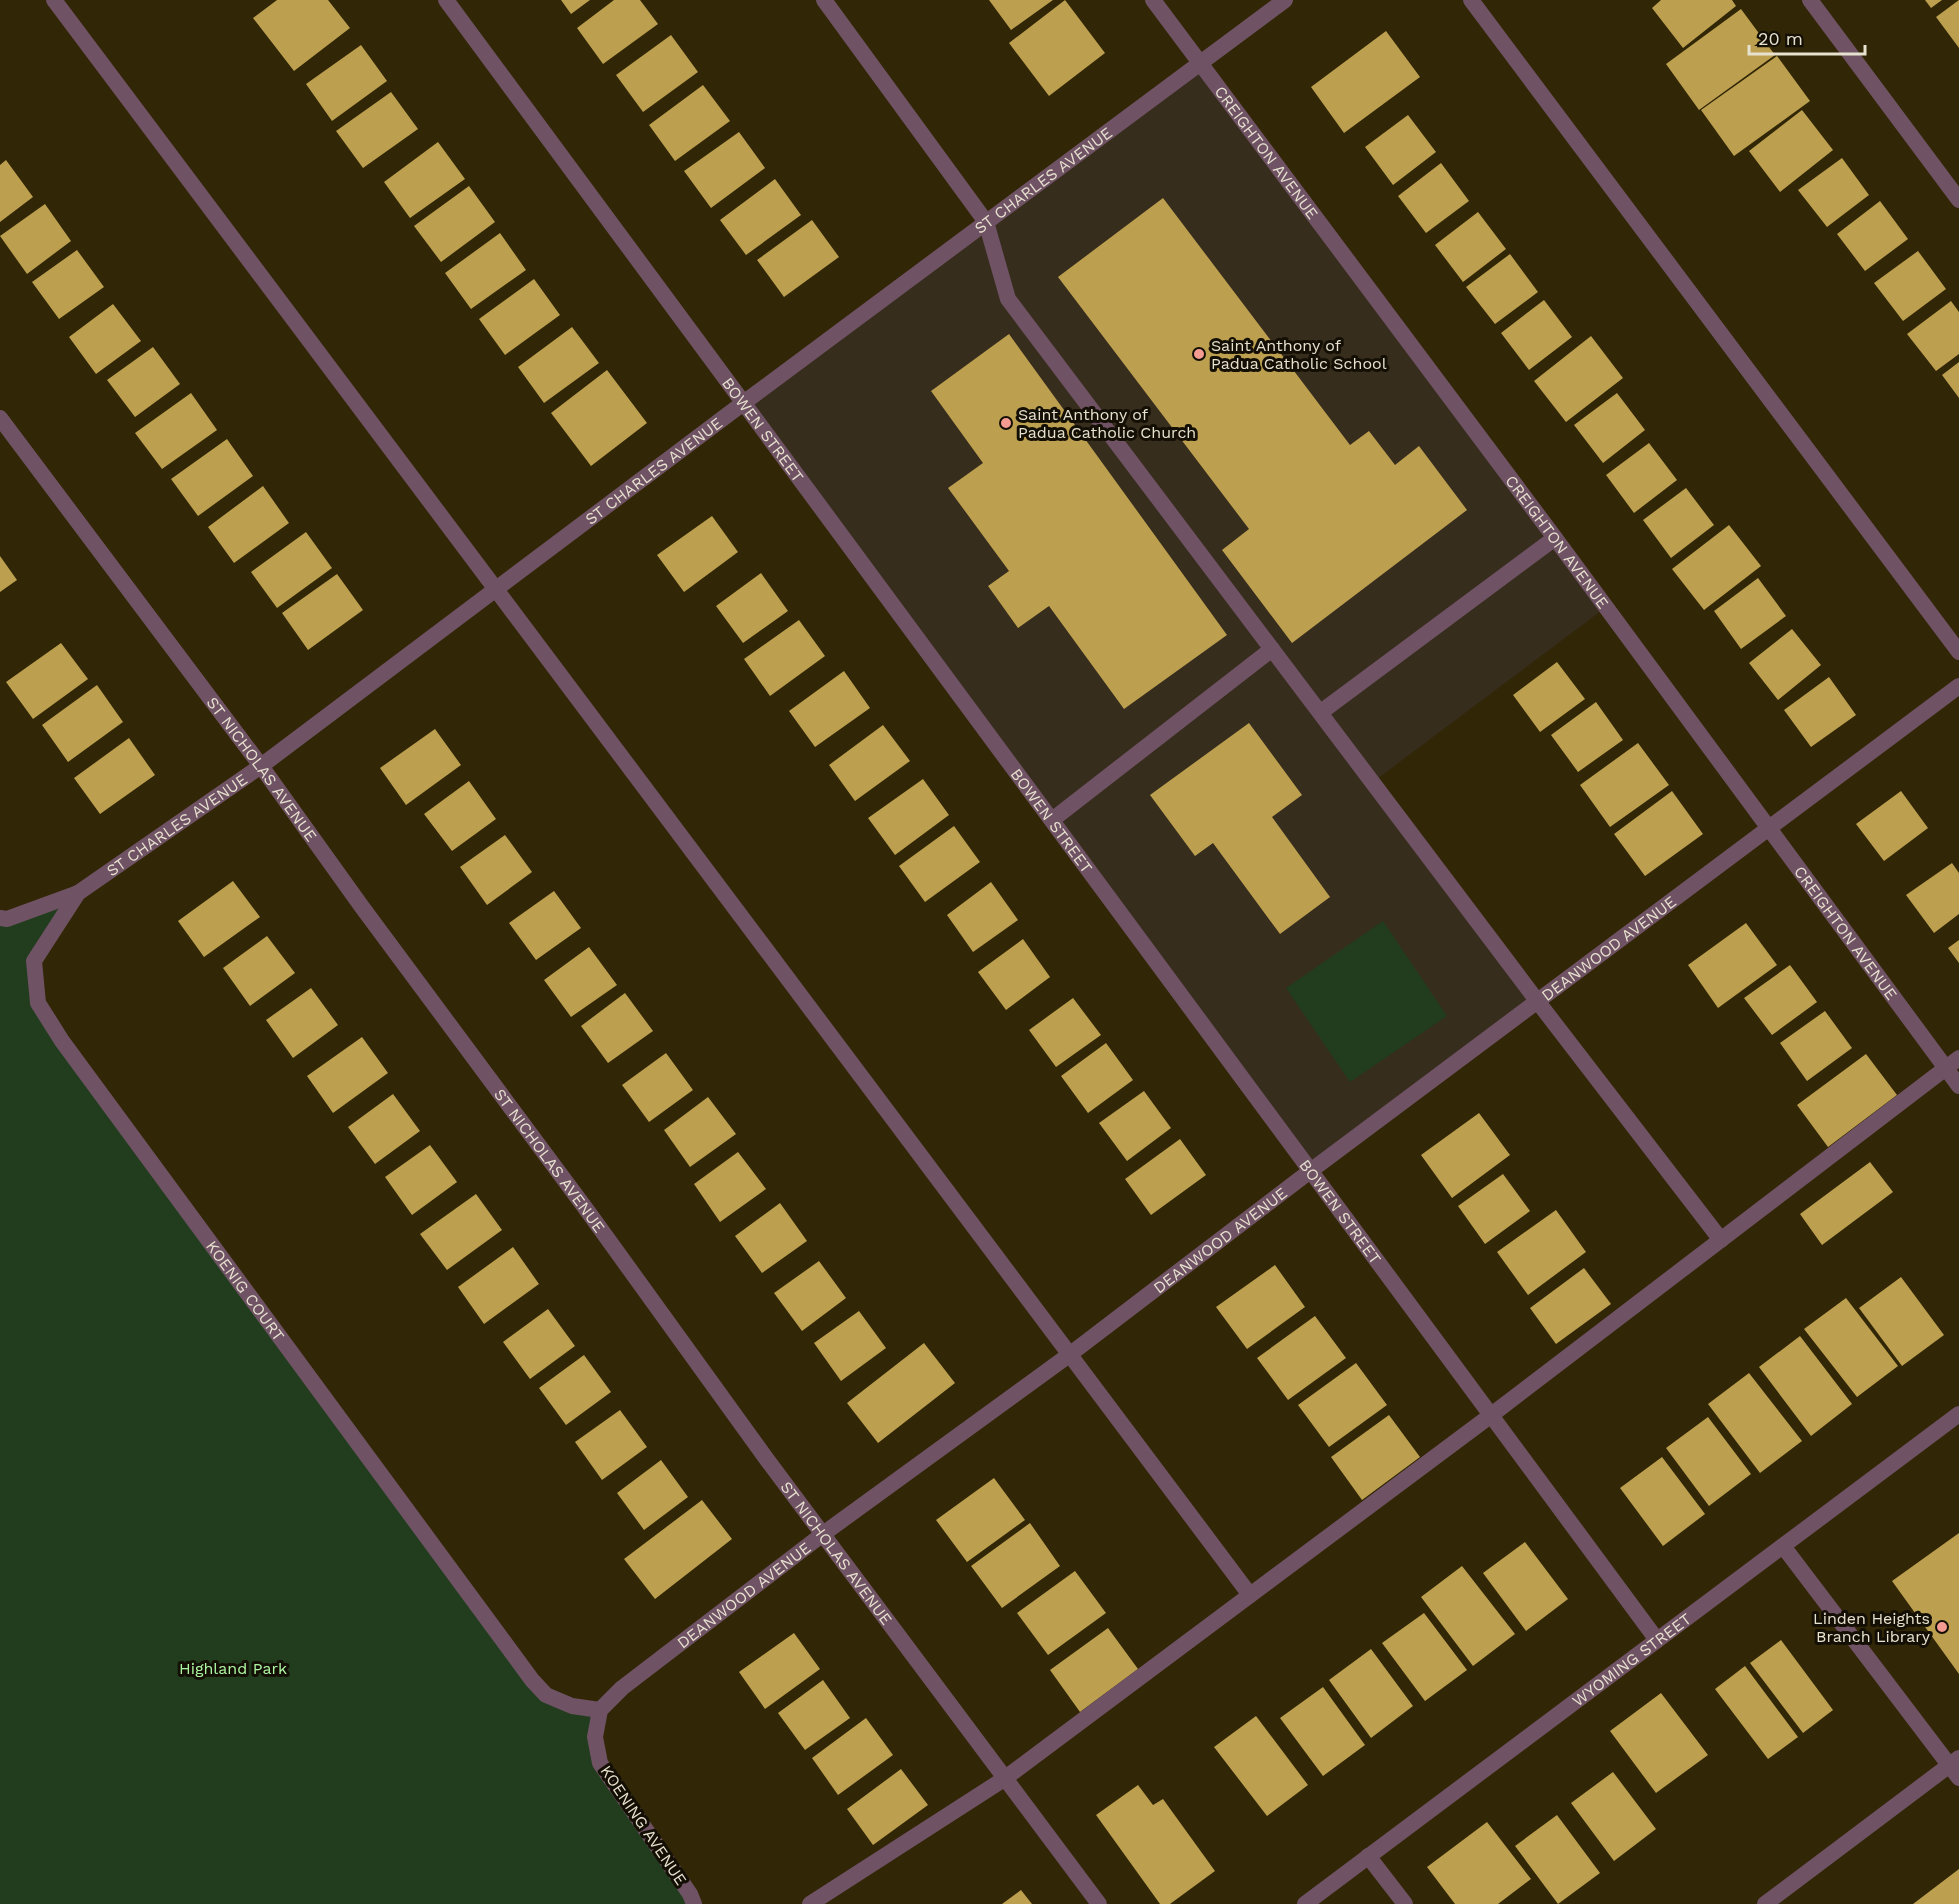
<svg xmlns="http://www.w3.org/2000/svg" width="1959" height="1904" font-family="'Work Sans',sans-serif">
	<style>
		.education { fill: #372d1d }
		.green { fill: #213d1d }
		.building { fill: #bc9f4f }
		.lines { fill: none; stroke-linecap: round; stroke-linejoin: round }
		.service { stroke: #6f5264; stroke-width: 16 }
		.minor { stroke: #6f5264; stroke-width: 16 }
		.tertiary { stroke: #6f5264; stroke-width: 16 }
		.poi-dot { fill: #f59c92; stroke: #140f04; stroke-width: 2 }
		.labels { text-anchor: middle; stroke-width: 6; stroke-linejoin: round; paint-order: stroke }
		.street-label { font-size: 16px; fill: #e7e1cf; stroke: #140f04 }
		.poi-label { font-size: 16px; fill: #e7e1cf; stroke: #140f04; text-anchor: start }
		.park-label { font-size: 16px; fill: #adf7a2; stroke: #140f04 }
	</style>
	<rect width="100%" height="100%" fill="#312605"/>
	<path class="education" d="M1200 64 1605 608 1373 782 1538 1002 1309 1172 742 404Z"/>
	<path class="green" d="M78 893 34 961 38 1003 532 1680 600 1710V1763L694 1904H0V918Z
		M1383 921 1447 1016 1350 1082 1286 988Z"/>
	<path class="building" d="M277 0H328L350 28 294 71 253 18Z
		M561 0H590L571 14Z
		M614 0H640L658 24 603 64 577 28Z
		M989 0H1053L1011 30Z
		M1065 0 1105 53 1049 96 1009 43Z
		M1661 0H1732L1736 6 1683 48 1652 8Z
		M1925 0H1942L1931 8Z
		M1959 0V48L1936 17Z
		M1741 9 1775 55 1699 110 1666 64Z
		M1386 31 1420 77 1344 133 1311 87Z
		M671 35 698 72 643 112 616 75Z
		M361 45 387 81 332 121 306 84Z
		M1777 56 1810 101 1734 156 1701 110Z
		M703 85 730 121 675 161 649 125Z
		M391 92 418 129 363 168 336 131Z
		M1802 110 1833 150 1780 192 1749 151Z
		M1408 115 1436 152 1393 185 1365 147Z
		M739 132 765 168 711 208 684 171Z
		M438 142 465 179 410 218 384 182Z
		M1842 158 1869 195 1827 227 1798 190Z
		M6 160 33 197 0 222V165Z
		M1441 163 1469 201 1426 233 1398 196Z
		M775 179 801 215 746 255 720 220Z
		M469 186 495 222 441 262 414 226Z
		M1163 198 1350 445 1369 431 1395 465 1419 446 1467 510 1292 643 1222 550 1249 529 1058 277Z
		M1880 201 1908 239 1865 271 1837 234Z
		M45 204 71 241 27 274 0 236Z
		M1478 212 1506 249 1463 282 1435 245Z
		M812 220 839 257 784 297 757 260Z
		M500 233 526 270 471 309 445 273Z
		M77 250 104 287 59 319 32 282Z
		M1918 251 1946 289 1903 321 1874 283Z
		M1510 254 1538 292 1495 324 1466 287Z
		M534 279 560 315 505 355 479 319Z
		M1544 300 1572 337 1529 370 1501 333Z
		M1951 301 1959 312V354L1936 371 1907 334Z
		M113 304 141 341 96 374 69 337Z
		M572 327 599 363 544 403 518 367Z
		M1009 334 1227 635 1124 709 1049 606 1018 628 988 586 1009 571 948 488 983 463 931 391Z
		M1591 336 1623 378 1566 422 1534 381Z
		M153 347 180 384 135 417 107 380Z
		M1959 362V398L1942 375Z
		M607 370 647 423 591 466 551 413Z
		M191 393 217 430 162 469 135 433Z
		M1617 393 1645 430 1603 463 1574 425Z
		M227 439 253 476 198 516 171 479Z
		M1649 443 1677 480 1634 513 1606 475Z
		M263 486 289 523 234 563 208 527Z
		M1686 488 1714 525 1671 558 1643 520Z
		M712 516 738 552 684 592 657 555Z
		M1729 525 1761 566 1704 610 1672 569Z
		M306 532 332 568 277 608 251 572Z
		M0 556 17 580 0 592Z
		M761 573 788 611 743 643 716 606Z
		M337 574 363 610 308 650 282 613Z
		M1758 578 1786 616 1741 649 1714 611Z
		M799 620 825 656 770 696 744 659Z
		M1792 629 1821 665 1778 700 1749 663Z
		M61 643 88 679 33 719 6 682Z
		M1557 662 1585 699 1540 732 1513 695Z
		M844 671 870 708 815 747 789 711Z
		M1829 677 1856 715 1811 747 1784 710Z
		M97 685 123 722 68 762 42 725Z
		M1596 702 1623 740 1578 772 1551 735Z
		M1249 723 1302 795 1272 817 1330 897 1280 934 1213 843 1195 856 1150 795Z
		M883 725 910 761 855 801 829 765Z
		M435 729 461 765 406 805 380 768Z
		M129 738 155 775 100 814 74 778Z
		M1638 743 1669 785 1610 827 1580 785Z
		M923 779 949 815 895 855 868 818Z
		M469 781 496 819 452 851 424 814Z
		M1672 791 1703 834 1645 876 1614 834Z
		M1901 791 1928 828 1884 861 1856 824Z
		M954 826 980 862 925 902 899 866Z
		M505 835 532 872 487 905 460 867Z
		M1952 863 1959 873V914L1934 933 1906 895Z
		M233 881 260 917 204 957 178 921Z
		M991 882 1018 920 973 952 947 915Z
		M554 891 581 928 536 960 509 923Z
		M1746 923 1777 965 1718 1008 1688 965Z
		M267 936 295 973 250 1006 223 968Z
		M1023 939 1050 977 1006 1010 978 972Z
		M1959 940V963L1948 948Z
		M589 947 617 985 571 1017 544 980Z
		M1790 965 1817 1002 1772 1035 1744 998Z
		M311 988 338 1025 293 1058 266 1020Z
		M625 993 653 1031 608 1063 581 1026Z
		M1073 998 1101 1035 1056 1067 1029 1030Z
		M1825 1011 1852 1048 1807 1081 1780 1043Z
		M362 1037 388 1073 333 1113 307 1076Z
		M1106 1043 1133 1080 1088 1113 1061 1076Z
		M666 1053 693 1090 649 1122 622 1085Z
		M1866 1054 1897 1095 1828 1147 1797 1105Z
		M1144 1091 1171 1128 1127 1161 1099 1123Z
		M393 1094 420 1131 375 1164 348 1127Z
		M708 1097 736 1134 690 1167 664 1130Z
		M1479 1113 1510 1155 1452 1198 1421 1155Z
		M1180 1139 1206 1175 1151 1215 1125 1179Z
		M430 1145 457 1182 412 1215 385 1177Z
		M738 1152 766 1189 720 1222 694 1184Z
		M1870 1162 1893 1192 1822 1245 1800 1214Z
		M1503 1174 1530 1211 1485 1244 1458 1206Z
		M476 1194 502 1230 447 1270 420 1234Z
		M780 1203 807 1241 762 1273 735 1236Z
		M1556 1210 1586 1252 1528 1295 1497 1252Z
		M513 1247 539 1284 484 1324 458 1287Z
		M819 1261 846 1298 802 1331 774 1293Z
		M1275 1265 1305 1307 1247 1349 1216 1307Z
		M1584 1268 1611 1304 1556 1344 1530 1308Z
		M1901 1277 1944 1335 1902 1366 1859 1308Z
		M1846 1298 1898 1366 1857 1397 1804 1329Z
		M548 1309 575 1346 530 1379 503 1342Z
		M859 1311 886 1348 841 1381 814 1343Z
		M1315 1316 1346 1358 1288 1400 1257 1358Z
		M1800 1336 1852 1404 1811 1436 1759 1367Z
		M924 1343 955 1383 878 1443 847 1403Z
		M584 1355 611 1392 566 1425 539 1388Z
		M1356 1363 1387 1405 1329 1447 1298 1405Z
		M1749 1373 1802 1441 1760 1473 1708 1404Z
		M620 1410 647 1447 602 1480 575 1442Z
		M1389 1415 1420 1457 1362 1500 1331 1457Z
		M1708 1417 1751 1474 1709 1506 1666 1448Z
		M1662 1457 1705 1514 1663 1546 1620 1488Z
		M661 1460 688 1497 644 1530 617 1493Z
		M994 1478 1025 1520 967 1562 936 1520Z
		M702 1500 732 1539 655 1599 624 1559Z
		M1030 1523 1060 1566 1002 1608 971 1566Z
		M1959 1533V1674L1892 1581Z
		M1525 1542 1568 1599 1526 1631 1483 1573Z
		M1462 1566 1515 1634 1473 1666 1421 1597Z
		M1075 1571 1106 1613 1048 1655 1017 1613Z
		M1424 1613 1467 1670 1425 1701 1382 1643Z
		M1108 1628 1138 1669 1080 1712 1050 1670Z
		M794 1633 820 1669 765 1709 739 1672Z
		M1781 1640 1833 1710 1803 1733 1750 1663Z
		M1371 1649 1413 1706 1371 1738 1329 1680Z
		M1745 1666 1798 1737 1768 1759 1715 1689Z
		M823 1680 850 1718 805 1750 778 1713Z
		M1323 1687 1365 1745 1323 1776 1280 1718Z
		M1661 1693 1708 1755 1656 1793 1610 1731Z
		M1256 1716 1308 1785 1267 1816 1214 1747Z
		M866 1718 893 1755 838 1795 812 1758Z
		M901 1769 928 1805 873 1845 847 1809Z
		M1613 1772 1656 1829 1614 1861 1571 1803Z
		M1138 1785 1153 1805 1163 1799 1215 1871 1170 1904H1160L1096 1815Z
		M1557 1815 1600 1873 1558 1904 1515 1846Z
		M1487 1822 1531 1879 1498 1904H1455L1427 1867Z
		M1959 1869V1904H1913Z
		M1021 1890 1032 1904H1002Z"/>
	<g class="lines">
		<g class="service">
			<path d="M54 0 1250 1595"/>
			<path d="M824 0 986 222 1008 299 1538 1002 1721 1240"/>
			<path d="M1471 0 1959 652"/>
			<path d="M1321 712 1555 538"/>
			<path d="M1052 820 1272 649"/>
			<path id="s1" d="M78 893 34 961 38 1003 62 1041 532 1680 546 1695 572 1706 600 1710"/>
			<path d="M0 918 7 919 78 893"/>
			<path d="M810 1904 1004 1779 1490 1416 1959 1058"/>
			<path d="M1765 1904 1959 1758"/>
		</g>
		<g class="minor">
			<path id="s2" d="M446 0 1657 1640"/>
			<path id="s3" d="M1153 0 1555 538 1959 1086"/>
			<path d="M1810 0 1959 200"/>
			<path id="s4" d="M0 418 261 766 362 907 589 1213 768 1461 1099 1904"/>
			<path id="s5" d="M78 893 261 766 742 404 1285 0"/>
			<path d="M1783 1546 1959 1778"/>
			<path id="s6" d="M694 1904 690 1894 600 1763 595 1737 600 1710 622 1688 823 1534 1069 1355 1309 1172 1959 686"/>
		</g>
		<g class="tertiary">
			<path d="M1368 1856 1405 1904"/>
			<path id="s7" d="M1305 1904 1959 1414"/>
		</g>
	</g>
	<g class="poi-dot">
		<circle cx="1199" cy="354" r="6"/>
		<circle cx="1006" cy="423" r="6"/>
		<circle cx="1942" cy="1627" r="6"/>
	</g>
	<g class="labels">
		<g class="street-label">
			<text dy="6" stroke="none"><textPath href="#s3" startOffset="190">CREIGHTON AVENUE</textPath></text>
			<text dy="6" stroke="none"><textPath href="#s5" startOffset="1200">ST CHARLES AVENUE</textPath></text>
			<text dy="6" stroke="none"><textPath href="#s2" startOffset="534">BOWEN STREET</textPath></text>
			<text dy="6" stroke="none"><textPath href="#s5" startOffset="714">ST CHARLES AVENUE</textPath></text>
			<text dy="6" stroke="none"><textPath href="#s3" startOffset="676">CREIGHTON AVENUE</textPath></text>
			<text dy="6" stroke="none"><textPath href="#s4" startOffset="438">ST NICHOLAS AVENUE</textPath></text>
			<text dy="6" stroke="none"><textPath href="#s2" startOffset="1020">BOWEN STREET</textPath></text>
			<text dy="6" stroke="none"><textPath href="#s5" startOffset="120">ST CHARLES AVENUE</textPath></text>
			<text dy="6" stroke="none"><textPath href="#s3" startOffset="1162">CREIGHTON AVENUE</textPath></text>
			<text dy="6" stroke="none"><textPath href="#s6" startOffset="1488">DEANWOOD AVENUE</textPath></text>
			<text dy="6" stroke="none"><textPath href="#s4" startOffset="924">ST NICHOLAS AVENUE</textPath></text>
			<text dy="6" stroke="none"><textPath href="#s2" startOffset="1506">BOWEN STREET</textPath></text>
			<text dy="6" stroke="none"><textPath href="#s6" startOffset="1002">DEANWOOD AVENUE</textPath></text>
			<text dy="6" stroke="none"><textPath href="#s1" startOffset="478">KOENIG COURT</textPath></text>
			<text dy="6" stroke="none"><textPath href="#s4" startOffset="1410">ST NICHOLAS AVENUE</textPath></text>
			<text dy="6" stroke="none"><textPath href="#s6" startOffset="408">DEANWOOD AVENUE</textPath></text>
			<text dy="6" stroke="none"><textPath href="#s7" startOffset="408">WYOMING STREET</textPath></text>
			<text transform="translate(644 1825) rotate(56)" y="6">KOENING AVENUE</text>
		</g>
		<g class="poi-label">
			<text x="1211" y="351">Saint Anthony of<tspan x="1211" dy="18">Padua Catholic School</tspan></text>
			<text x="1018" y="420">Saint Anthony of<tspan x="1018" dy="18">Padua Catholic Church</tspan></text>
			<text x="1930" y="1624" text-anchor="end">Linden Heights<tspan x="1930" dy="18">Branch Library</tspan></text>
		</g>
		<g class="park-label">
			<text x="233" y="1674">Highland Park</text>
		</g>
	</g>
	<path d="M1749 45v9h116v-9" fill="none" stroke="#e7e1cf" stroke-width="3"/>
	<text x="1758" y="45" font-size="18" fill="#e7e1cf" stroke="#140f04" stroke-width="4.5" paint-order="stroke">20 m</text>
</svg>
